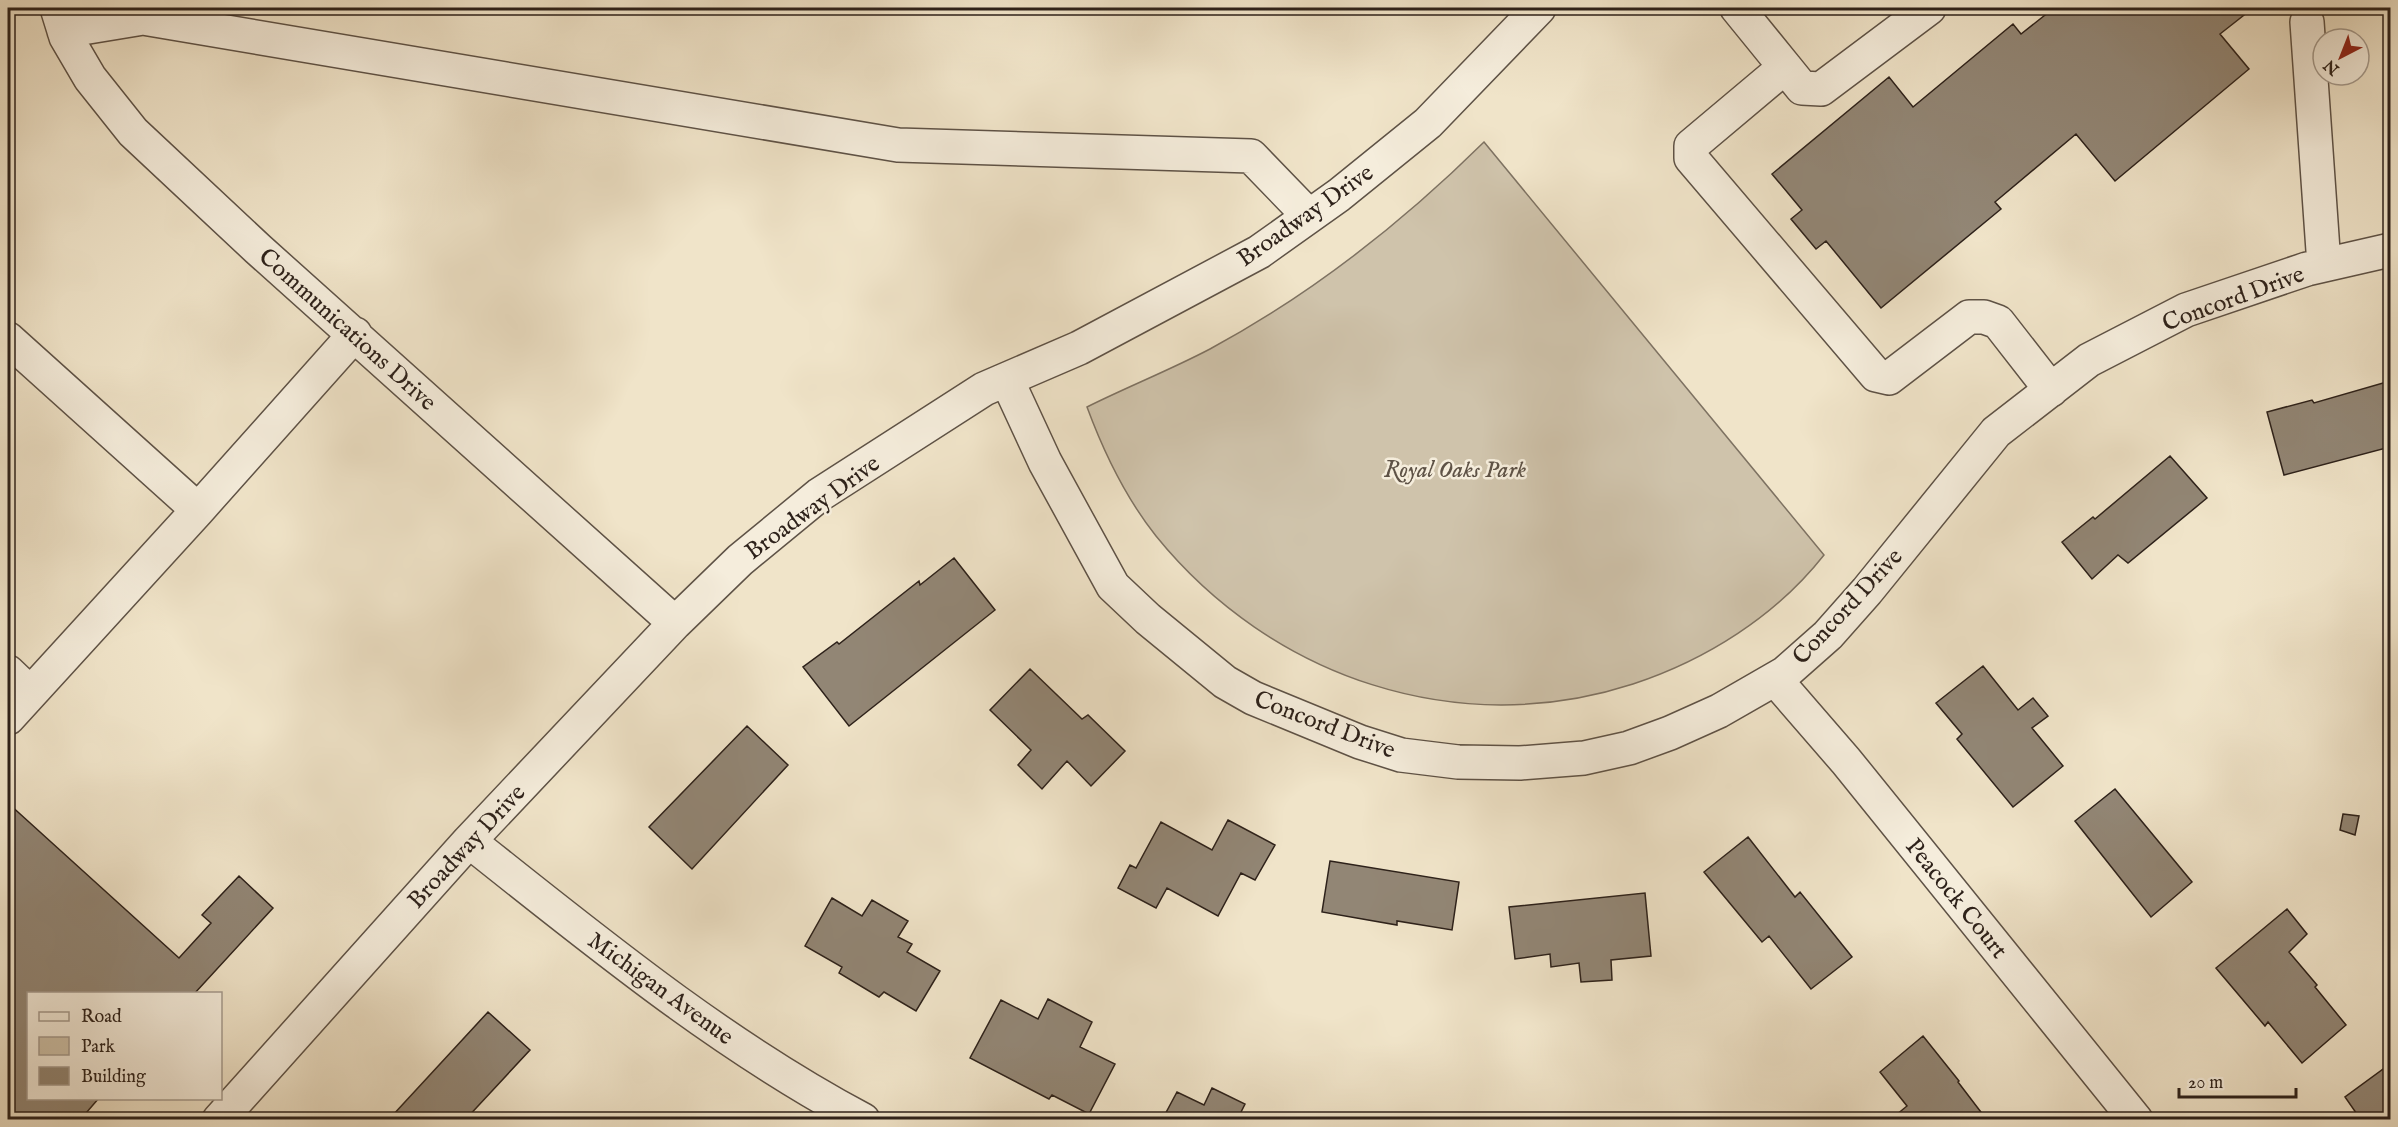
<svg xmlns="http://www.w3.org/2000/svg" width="2398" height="1127" font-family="'IM FELL English',serif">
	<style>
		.green { fill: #cfc3ab; stroke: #7e7262; stroke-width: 1.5 }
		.building { fill: #928675; stroke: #2d211a; stroke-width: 1.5 }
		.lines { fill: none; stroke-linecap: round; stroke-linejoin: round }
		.minor-casing { stroke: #5e5246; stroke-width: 36 }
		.minor { stroke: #f5eddc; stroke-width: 33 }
		.labels { text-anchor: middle; stroke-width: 5; stroke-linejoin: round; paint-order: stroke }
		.street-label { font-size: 24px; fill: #2d211a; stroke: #f5eddc }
		.park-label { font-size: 24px; font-style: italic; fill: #5e5246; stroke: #f5eddc }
	</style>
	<rect width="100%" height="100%" fill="#f0e4c9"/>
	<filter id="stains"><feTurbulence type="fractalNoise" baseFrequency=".00333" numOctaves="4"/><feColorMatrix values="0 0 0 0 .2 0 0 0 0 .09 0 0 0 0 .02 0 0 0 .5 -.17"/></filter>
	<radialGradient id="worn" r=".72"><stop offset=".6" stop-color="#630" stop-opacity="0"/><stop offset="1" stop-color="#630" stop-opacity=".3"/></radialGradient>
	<path class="green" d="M1484 142 1824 555C1776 616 1706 660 1633 684 1458 741 1271 678 1156 536 1125 497 1104 453 1087 407 1127 387 1170 370 1210 349 1312 294 1402 223 1484 142Z"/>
	<path class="building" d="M2054 8H2253L2220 34 2249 69 2115 181 2076 134 1995 202 2001 209 1881 308 1826 241 1816 249 1791 219 1802 210 1772 174 1889 77 1913 107 2013 24 2021 34Z
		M2390 381V447L2284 475 2267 412 2312 400 2314 403Z
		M2170 456 2207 498 2128 563 2118 555 2092 579 2062 542 2093 517 2095 519Z
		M954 558 995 610 849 726 803 667 837 642 839 644 919 581 920 585Z
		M1983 666 2018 710 2033 698 2048 716 2032 728 2063 766 2013 807 1957 739 1962 734 1936 703Z
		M1030 669 1082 719 1088 715 1125 751 1091 786 1067 761 1042 789 1018 765 1031 750 990 710Z
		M747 726 788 765 692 869 649 827Z
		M2115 789 2192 882 2151 917 2075 821Z
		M8 803 179 958 211 923 202 915 239 876 273 908 194 994H28V1098H99L80 1120H8Z
		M2343 814 2359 816 2355 835 2340 830Z
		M1228 820 1275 845 1255 880 1241 873 1218 916 1167 888 1156 908 1118 888 1130 865 1136 868 1161 822 1212 850Z
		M1748 837 1795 897 1800 892 1852 957 1811 989 1769 936 1762 942 1704 872Z
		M1330 861 1459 882 1452 930 1397 921V925L1322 912Z
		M1645 893 1651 956 1611 960 1612 980 1581 982 1579 963 1551 967 1550 954 1515 959 1509 907Z
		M832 898 862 916 872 900 908 921 898 937 912 944 907 952 940 971 916 1011 884 992 879 997 839 973 842 967 805 946Z
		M2287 909 2307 934 2289 952 2317 985 2315 987 2346 1025 2302 1063 2268 1022 2265 1026 2216 968Z
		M1048 999 1092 1022 1080 1047 1115 1064 1089 1114 1052 1095 1049 1099 970 1058 1001 1000 1038 1019Z
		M488 1012 530 1050 465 1120H396L392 1116Z
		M1923 1036 1959 1081 1958 1082 1987 1120H1890L1907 1106 1880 1072Z
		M2390 1064V1120H2361L2345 1097Z
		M1212 1088 1245 1104 1237 1120H1162L1177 1092 1204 1105Z"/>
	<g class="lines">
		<defs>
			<path id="minor" d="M57 8 66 37 90 78 133 132 258 249 675 623
				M1737 8 1785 67 1691 146V158L1876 375 1889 378 1969 317H1984L1998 322 2051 390
				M2307 22 2324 265
				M64 31 143 18 898 145 1251 156 1309 216
				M1785 67 1802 88 1821 89 1929 8
				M8 339 198 510
				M1007 380 1045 462 1113 586 1148 619 1225 682 1253 698 1360 742 1401 755 1458 762 1520 763 1584 758 1629 748 1670 733 1719 711 1785 673 1828 635 1867 591 1996 432 2089 360 2186 310 2307 269 2390 250
				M8 672 30 693
				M1775 679 1846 761 2136 1120
				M8 718 198 510 355 334
				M469 841C595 941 720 1044 863 1120
				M219 1120 469 841 675 623 740 560 819 495 984 389 1079 348 1259 252 1339 195 1428 123 1539 8"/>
		</defs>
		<use href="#minor" class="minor-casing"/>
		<use href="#minor" class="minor"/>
	</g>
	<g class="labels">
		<g class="street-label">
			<text transform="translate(1305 215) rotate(-35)" y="8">Broadway Drive</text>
			<text transform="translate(2233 298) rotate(-20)" y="8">Concord Drive</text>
			<text transform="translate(348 329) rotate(42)" y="8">Communications Drive</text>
			<text transform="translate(812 507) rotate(-36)" y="8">Broadway Drive</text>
			<text transform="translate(1847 606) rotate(-47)" y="8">Concord Drive</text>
			<text transform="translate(1325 724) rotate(21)" y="8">Concord Drive</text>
			<text transform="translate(466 846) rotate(-47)" y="8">Broadway Drive</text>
			<text transform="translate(1957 898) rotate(51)" y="8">Peacock Court</text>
			<text transform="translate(661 988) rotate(36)" y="8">Michigan Avenue</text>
		</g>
		<g class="park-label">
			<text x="1455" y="477">Royal Oaks Park</text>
		</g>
	</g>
	<rect width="2398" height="1127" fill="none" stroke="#f0e4c9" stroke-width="30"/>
	<rect x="9" y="9" width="2380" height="1109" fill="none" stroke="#2d211a" stroke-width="3"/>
	<rect x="15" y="15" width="2368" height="1097" fill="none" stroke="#2d211a" stroke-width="1.5"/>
	<rect x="27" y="992" width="195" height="108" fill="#f5eddc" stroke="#a59b8e" stroke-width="1.5"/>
	<rect x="39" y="1012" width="30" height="9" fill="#f5eddc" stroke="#a59b8e" stroke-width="1.5"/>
	<text x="81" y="1022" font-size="18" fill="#2d211a">Road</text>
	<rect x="39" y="1037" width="30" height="18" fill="#cfc3ab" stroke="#a59b8e" stroke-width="1.5"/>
	<text x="81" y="1052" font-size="18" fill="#2d211a">Park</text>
	<rect x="39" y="1067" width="30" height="18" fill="#928675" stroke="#a59b8e" stroke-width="1.5"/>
	<text x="81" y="1082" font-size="18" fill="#2d211a">Building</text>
	<g transform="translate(2341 57) rotate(222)"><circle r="28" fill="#f5eddc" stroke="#a59b8e" stroke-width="1.5"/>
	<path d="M0-4.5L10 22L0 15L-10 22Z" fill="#8f2418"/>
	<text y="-9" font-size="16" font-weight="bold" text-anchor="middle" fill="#2d211a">N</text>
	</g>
	<path d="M2179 1088v9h117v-9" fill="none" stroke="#2d211a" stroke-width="3"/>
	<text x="2188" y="1088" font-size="18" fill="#2d211a" stroke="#f5eddc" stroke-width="4.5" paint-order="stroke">20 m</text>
	<rect width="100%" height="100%" filter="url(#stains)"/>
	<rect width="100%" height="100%" fill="url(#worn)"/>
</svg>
